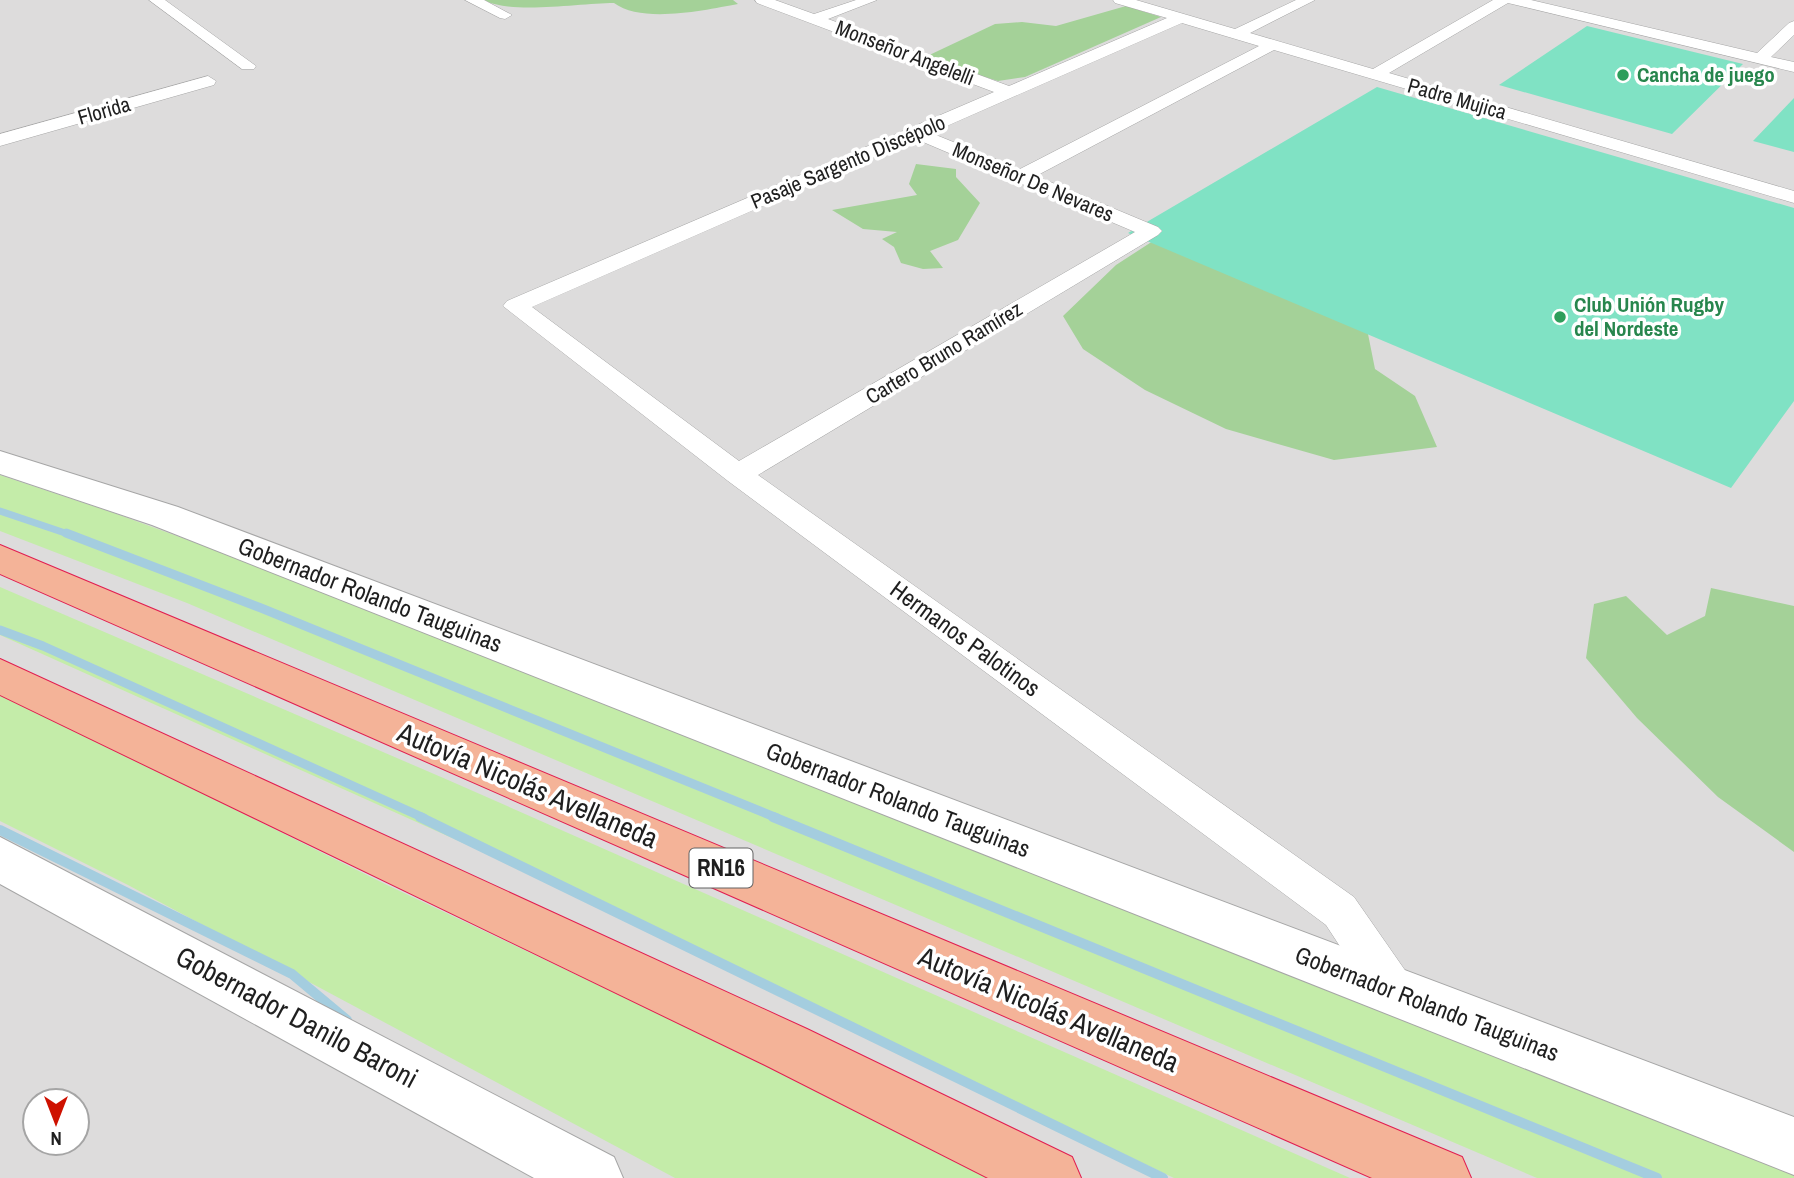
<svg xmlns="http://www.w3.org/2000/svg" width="1794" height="1178" font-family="'Archivo Narrow',sans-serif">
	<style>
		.residential { fill: #dddcdc; fill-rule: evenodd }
		.grass { fill: #c4eca9 }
		.forest { fill: #a4d198 }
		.pitch { fill: #80e2c4 }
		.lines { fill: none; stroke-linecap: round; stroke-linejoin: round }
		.stream-far2 { stroke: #a4cddf; stroke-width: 7 }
		.stream-far1 { stroke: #a4cddf; stroke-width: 9 }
		.stream { stroke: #a4cddf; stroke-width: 10 }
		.minor-casing { stroke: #a6a6a6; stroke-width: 1 }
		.tertiary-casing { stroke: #a6a6a6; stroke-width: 2 }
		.trunk-casing { stroke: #e11e51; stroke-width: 2 }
		.minor { fill: #fff; fill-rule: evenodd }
		.tertiary { fill: #fff; fill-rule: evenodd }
		.trunk { fill: #f4b398; fill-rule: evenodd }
		.leisure-dot { fill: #2e9e5b; stroke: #fff; stroke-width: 2.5 }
		.labels { text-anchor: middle; stroke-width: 7; stroke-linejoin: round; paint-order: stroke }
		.far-street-label { font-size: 21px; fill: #1f1f1f; stroke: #fff }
		.far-leisure-label { font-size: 21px; font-weight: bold; fill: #27864d; stroke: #fff; text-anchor: start }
		.shield { fill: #fff; stroke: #626262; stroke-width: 2 }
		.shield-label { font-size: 23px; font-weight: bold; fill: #1f1f1f }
		.street-label { font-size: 24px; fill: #1f1f1f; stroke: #fff }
		.near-street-label { font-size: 28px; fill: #1f1f1f; stroke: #fff }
	</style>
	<rect width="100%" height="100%" fill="#f0ede5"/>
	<path class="residential" d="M0 0H1794V1178H0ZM35 1101H77V1143H35Z"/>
	<path class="grass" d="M0 475 114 513 240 559 1794 1174V1178H1537L187 603 0 531Z
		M0 587 448 780 1350 1178H1174L550 882 0 635Z
		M0 693 387 885 1005 1178H675L128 885 0 821Z"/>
	<path class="forest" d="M484 0H733L738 4C705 10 642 24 614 3 580 3 511 15 484 0Z
		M1126 6 1161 17 1025 77 998 81 923 58 995 24 1022 22 1056 26Z
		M916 164 956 169V177L980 203 958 240 930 251 943 268 923 269 901 263 894 247 882 239 897 232 863 229 832 210 917 195 909 184Z
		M1153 241 1367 329 1375 369 1415 396 1437 447 1334 460 1226 429 1145 390 1083 349 1063 316 1116 265Z
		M1711 588 1794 606V852L1718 797 1637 718 1586 658 1594 604 1626 596 1667 635 1705 616Z"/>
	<path class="pitch" d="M1587 26 1743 64 1672 134 1499 85Z
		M1377 87 1794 208V401L1731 488 1128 233Z
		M1794 98V152L1753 141Z"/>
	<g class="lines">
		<path class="stream-far2" d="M0 511 71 535"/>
		<path class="stream-far1" d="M66 533 261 608 777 818
			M0 630 43 646 424 818"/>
		<path class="stream" d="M420 817 1163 1178
			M773 817 1657 1178
			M0 830 292 974 347 1020"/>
		<defs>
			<path id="minor" d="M149 0H165L256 66 254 69H242Z
				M465 0H484L512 15 505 19 500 18Z
				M755 0H775L814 14 856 0H877L828 19 1009 86 1167 18 1115 3 1113 0H1136L1235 29 1296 0H1315L1250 33 1373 69 1493 0H1531L1757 53 1789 23 1794 21V35L1771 57 1794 62V72L1508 3 1389 73 1794 191V203L1274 50 1036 176 1158 227 1162 231 1158 235 758 475 1354 897 1409 976 1416 991 1409 1006 1394 1013 1379 1006 1326 925 728 481 503 306 507 301 994 92 757 3ZM1182 23 1259 46 1020 169 931 133ZM916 139 1135 232 739 461 532 307Z
				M208 76 216 81 214 85 0 146V134Z"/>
			<path id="tertiary" d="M0 451 178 507 1794 1117V1175L152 525 0 474Z
				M0 837 614 1157 623 1178H534L0 884Z"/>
			<path id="trunk" d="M0 545 1462 1157 1471 1178H1372L0 574Z
				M0 659 807 1029 1072 1157 1081 1178H988L769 1067 0 695Z"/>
		</defs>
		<use href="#minor" class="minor-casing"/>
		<use href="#tertiary" class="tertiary-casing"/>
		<use href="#trunk" class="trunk-casing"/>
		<use href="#minor" class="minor"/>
		<use href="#tertiary" class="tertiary"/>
		<use href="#trunk" class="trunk"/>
	</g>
	<g class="leisure-dot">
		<circle cx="1623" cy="75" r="7"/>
		<circle cx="1560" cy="317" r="7"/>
	</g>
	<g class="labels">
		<g class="far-street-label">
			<text transform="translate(905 53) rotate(21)" y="7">Monseñor Angelelli</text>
			<text transform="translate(1457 99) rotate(16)" y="7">Padre Mujica</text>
			<text transform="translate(104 111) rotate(-16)" y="7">Florida</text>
			<text transform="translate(848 162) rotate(-23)" y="7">Pasaje Sargento Discépolo</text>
			<text transform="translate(1033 182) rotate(23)" y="7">Monseñor De Nevares</text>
			<text transform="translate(944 353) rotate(-31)" y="7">Cartero Bruno Ramírez</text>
		</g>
		<g class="far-leisure-label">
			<text x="1637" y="82">Cancha de juego</text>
			<text x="1574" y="312">Club Unión Rugby<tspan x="1574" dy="24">del Nordeste</tspan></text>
		</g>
		<rect class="shield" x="689.5" y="848.5" width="63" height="39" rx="5"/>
		<g class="shield-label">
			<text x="721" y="876">RN16</text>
		</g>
		<g class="street-label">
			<text transform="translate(370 595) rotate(21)" y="8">Gobernador Rolando Tauguinas</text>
			<text transform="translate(965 639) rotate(36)" y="8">Hermanos Palotinos</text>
			<text transform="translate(898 800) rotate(21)" y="8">Gobernador Rolando Tauguinas</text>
			<text transform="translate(1427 1004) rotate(21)" y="8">Gobernador Rolando Tauguinas</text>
		</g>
		<g class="near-street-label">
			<text transform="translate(528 785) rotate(23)" y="10">Autovía Nicolás Avellaneda</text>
			<text transform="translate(1049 1009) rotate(23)" y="10">Autovía Nicolás Avellaneda</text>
			<text transform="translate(297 1017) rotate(28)" y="10">Gobernador Danilo Baroni</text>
		</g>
	</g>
	<g transform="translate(56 1122) rotate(180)"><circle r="33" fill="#ffffff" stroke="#a5a5a5" stroke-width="2"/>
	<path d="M0-5L12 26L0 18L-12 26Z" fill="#ce1100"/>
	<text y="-10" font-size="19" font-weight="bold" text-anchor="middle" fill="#1f1f1f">N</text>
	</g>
</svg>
